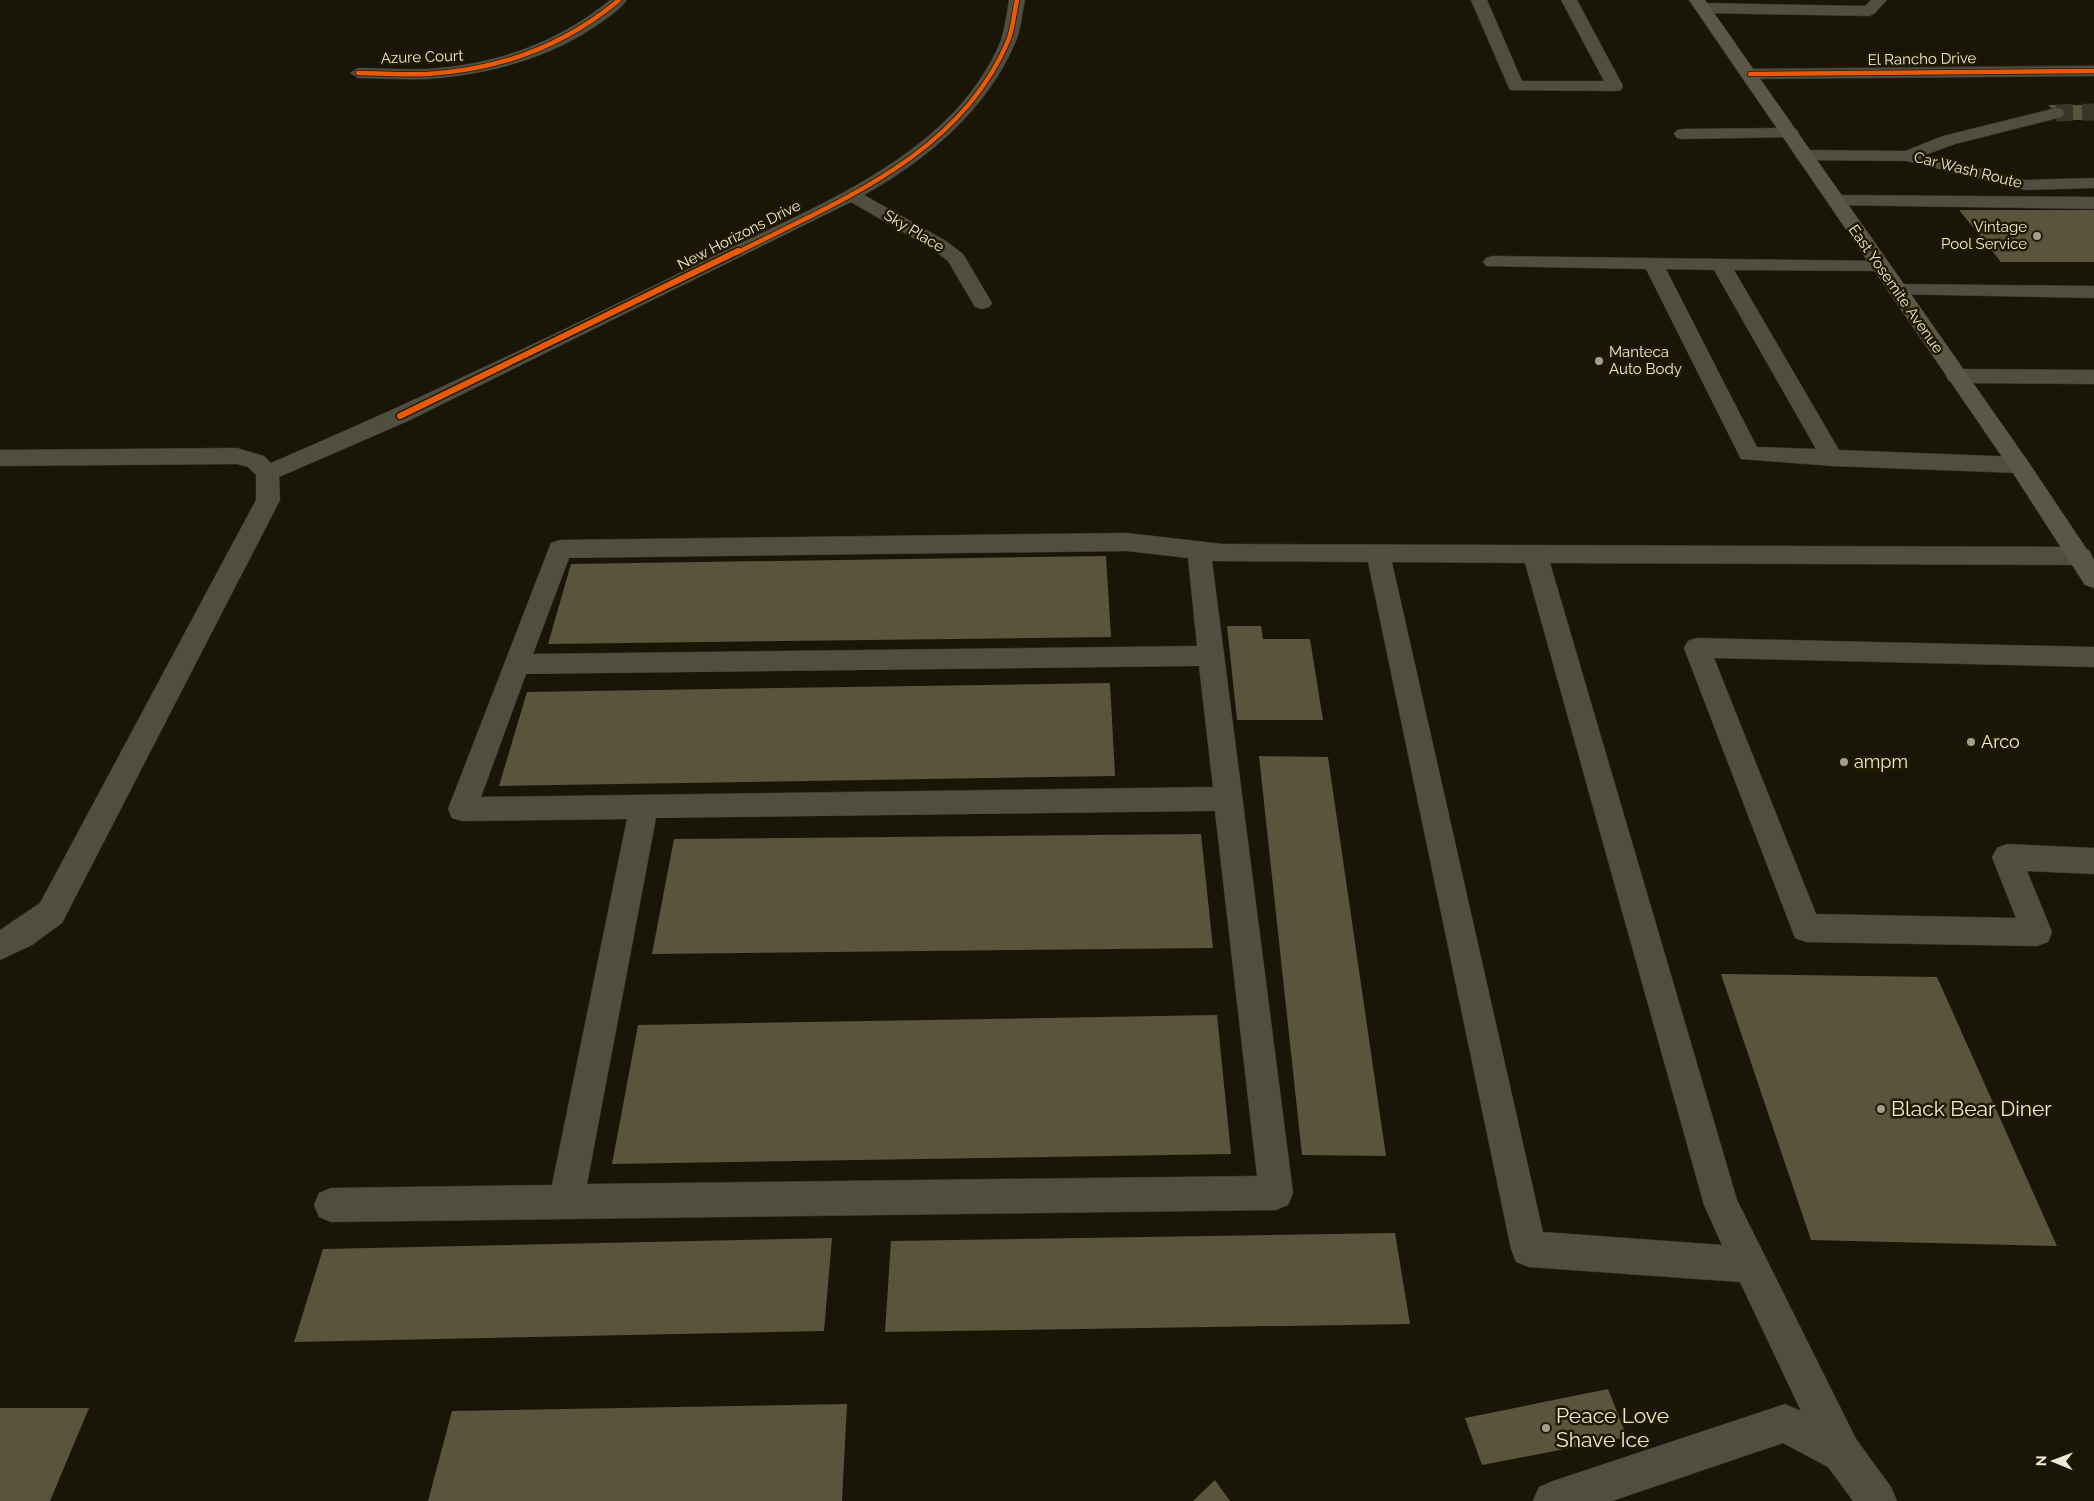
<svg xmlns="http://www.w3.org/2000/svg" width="2094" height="1501" font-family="Raleway,sans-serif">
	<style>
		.building { fill: #5a543d }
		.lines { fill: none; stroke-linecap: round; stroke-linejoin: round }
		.minor-tunnel { stroke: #393627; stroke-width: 17; stroke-dasharray: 17 9; stroke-linecap: butt }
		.minor-casing { stroke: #353327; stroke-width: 1 }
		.major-casing { stroke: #353327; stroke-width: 1 }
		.minor { fill: #504d41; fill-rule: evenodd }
		.major { fill: #5a5746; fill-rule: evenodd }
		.cycleway-far1-casing { stroke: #211a00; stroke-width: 6 }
		.cycleway-casing { stroke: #211a00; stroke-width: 9 }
		.cycleway-far1 { stroke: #e8590c; stroke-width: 4.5 }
		.cycleway { stroke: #e8590c; stroke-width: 6 }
		.poi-dot { fill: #a39f90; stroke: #211a00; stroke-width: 2 }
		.labels { text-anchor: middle; stroke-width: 5; stroke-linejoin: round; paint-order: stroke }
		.far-street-label { font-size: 15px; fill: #ede9d9; stroke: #211a00 }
		.far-poi-label { font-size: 15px; fill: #ede9d9; stroke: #211a00; text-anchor: end }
		.poi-label { font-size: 18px; fill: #ede9d9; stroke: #211a00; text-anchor: start }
		.near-poi-label { font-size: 21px; fill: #ede9d9; stroke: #211a00; text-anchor: start }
	</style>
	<rect width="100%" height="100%" fill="#191608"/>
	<path class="building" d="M2048 105H2094V120H2063Z
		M1959 210H2094V262H2001Z
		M1106 556 1111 637 548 644 571 564Z
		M1227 626H1261L1263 639H1310L1323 720H1237Z
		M1110 683 1115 776 499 786 527 692Z
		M1259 756 1328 757 1386 1156 1302 1155Z
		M1201 834 1213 948 652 954 674 839Z
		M1721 974 1937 977 2057 1246 1811 1240Z
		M1217 1015 1231 1154 612 1164 638 1025Z
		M1395 1233 1410 1324 885 1332 891 1241Z
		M832 1238 824 1331 294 1342 323 1249Z
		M1608 1389 1627 1437 1482 1465 1465 1418Z
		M847 1404 842 1501H428L452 1411Z
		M0 1408H89L50 1501H0Z
		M1215 1480 1230 1501H1193Z"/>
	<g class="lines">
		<path class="minor-tunnel" d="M2056 113 2094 112"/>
		<defs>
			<path id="minor" d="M610 0H627C618 12 603 21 591 29 544 60 484 75 427 79 404 80 381 78 358 78L350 73 358 68C381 68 404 70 427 69 494 65 558 43 610 0Z
				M1009 0H1025C1022 13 1021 29 1016 41 987 110 928 159 864 195L946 241 963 254 992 303 989 307 982 309 975 307 948 261 932 249 851 202 408 421 279 477 280 500 62 923 32 945 0 960V930L40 903 256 500V475L248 467 237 464 0 466V450L237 448 264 456 271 463C421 399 569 328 716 255 797 215 887 180 951 115 971 95 991 66 1001 40 1005 27 1007 13 1009 0Z
				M1471 0H1487L1522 81H1604L1561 0H1577L1623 86 1621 90 1615 91 1510 90Z
				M1871 0H1887L1874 14 1869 16 1702 13 1694 8 1702 3 1865 6Z
				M2094 66V76L1750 79 1742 74 1750 69Z
				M2056 108 2062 109 2065 113 2062 117 1955 144 1925 155 2025 180 2094 178V188L2025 190 1907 161 1804 160 1798 159 1795 155 1798 151 1804 150 1905 151 1943 136Z
				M1790 128 1796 129 1799 133 1796 137 1683 139 1677 138 1674 134 1677 130 1683 129Z
				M1836 195 2094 197V209L1829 205 1827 201 1829 197Z
				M1493 256 1886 261 1889 265 1886 269 1879 271 1734 270 1839 450 2019 457 2027 460 2030 465 2027 470 2019 473 1832 466 1741 459 1646 269 1486 266 1483 262 1486 258ZM1666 269 1714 270 1816 449 1757 447Z
				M1897 284 2094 286V298L1890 294 1887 290 1890 286Z
				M1957 369 2094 370V384L1957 383 1949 381 1946 376 1949 371Z
				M1127 533 1223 544 2080 547 2089 550 2092 556 2089 562 2080 565 1550 563 1737 1200 1856 1439 1891 1487 1897 1501H1853L1828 1467 1783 1443 1612 1501H1533L1539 1487 1553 1481 1785 1404 1801 1411 1740 1282 1529 1267 1516 1262 1511 1249 1368 562 1212 561 1293 1193 1288 1205 1276 1210 331 1222 319 1217 314 1205 319 1193 331 1188 552 1185 627 819 462 821 452 818 448 809 551 543 560 540ZM1127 551 1188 558 1197 646 533 654 569 558ZM1392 562 1525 563 1704 1205 1722 1245 1543 1232ZM1199 666 1213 787 481 797 526 674ZM1215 811 1257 1176 587 1184 656 818Z
				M1697 638 2094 647V667L1714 658 1816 914 2016 918 1992 857 1997 848 2007 844 2094 848V874L2027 871 2052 932 2048 942 2037 946 1806 942 1795 938 1684 648 1688 641Z"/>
			<path id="major" d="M1689 0H1705L2027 460 2094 560V588L2085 585 2011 470Z"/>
		</defs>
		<use href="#minor" class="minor-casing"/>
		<use href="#major" class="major-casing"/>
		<use href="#minor" class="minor"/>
		<use href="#major" class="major"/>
		<defs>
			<path id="cycleway-far1" d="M358 73C381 73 404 75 427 74 498 70 564 46 619 0
				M1750 74 2094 71
				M736 253C839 201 960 155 1008 41 1013 29 1014 13 1017 0"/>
			<path id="cycleway" d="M400 416 738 251"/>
		</defs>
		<use href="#cycleway-far1" class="cycleway-far1-casing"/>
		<use href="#cycleway" class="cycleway-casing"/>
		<use href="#cycleway-far1" class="cycleway-far1"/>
		<use href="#cycleway" class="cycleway"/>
	</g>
	<g class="poi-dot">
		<circle cx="2037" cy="236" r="5"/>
		<circle cx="1599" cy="361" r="5"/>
		<circle cx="1971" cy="742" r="5"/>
		<circle cx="1844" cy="762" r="5"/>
		<circle cx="1881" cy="1109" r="5"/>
		<circle cx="1546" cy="1428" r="5"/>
	</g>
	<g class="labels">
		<g class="far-street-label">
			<text transform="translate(422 57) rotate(-2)" y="5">Azure Court</text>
			<text transform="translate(1922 59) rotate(-1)" y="5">El Rancho Drive</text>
			<text transform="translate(1968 170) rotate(14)" y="5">Car Wash Route</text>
			<text transform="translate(914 231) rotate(31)" y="5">Sky Place</text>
			<text transform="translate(739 235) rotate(-27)" y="5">New Horizons Drive</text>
			<text transform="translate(1896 289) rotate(55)" y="5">East Yosemite Avenue</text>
		</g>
		<g class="far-poi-label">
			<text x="2027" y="232">Vintage<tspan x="2027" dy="17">Pool Service</tspan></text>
			<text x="1609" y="357" text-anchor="start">Manteca<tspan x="1609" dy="17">Auto Body</tspan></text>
		</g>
		<g class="poi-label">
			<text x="1981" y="748">Arco</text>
			<text x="1854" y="768">ampm</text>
		</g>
		<g class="near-poi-label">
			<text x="1891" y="1116">Black Bear Diner</text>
			<text x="1556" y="1423">Peace Love<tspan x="1556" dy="24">Shave Ice</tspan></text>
		</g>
	</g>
	<g transform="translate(2054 1461) rotate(271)" stroke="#211a00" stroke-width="4" paint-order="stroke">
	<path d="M0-4L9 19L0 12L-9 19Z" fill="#ede9d9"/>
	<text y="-8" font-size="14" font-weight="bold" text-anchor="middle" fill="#ede9d9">N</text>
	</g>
</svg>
